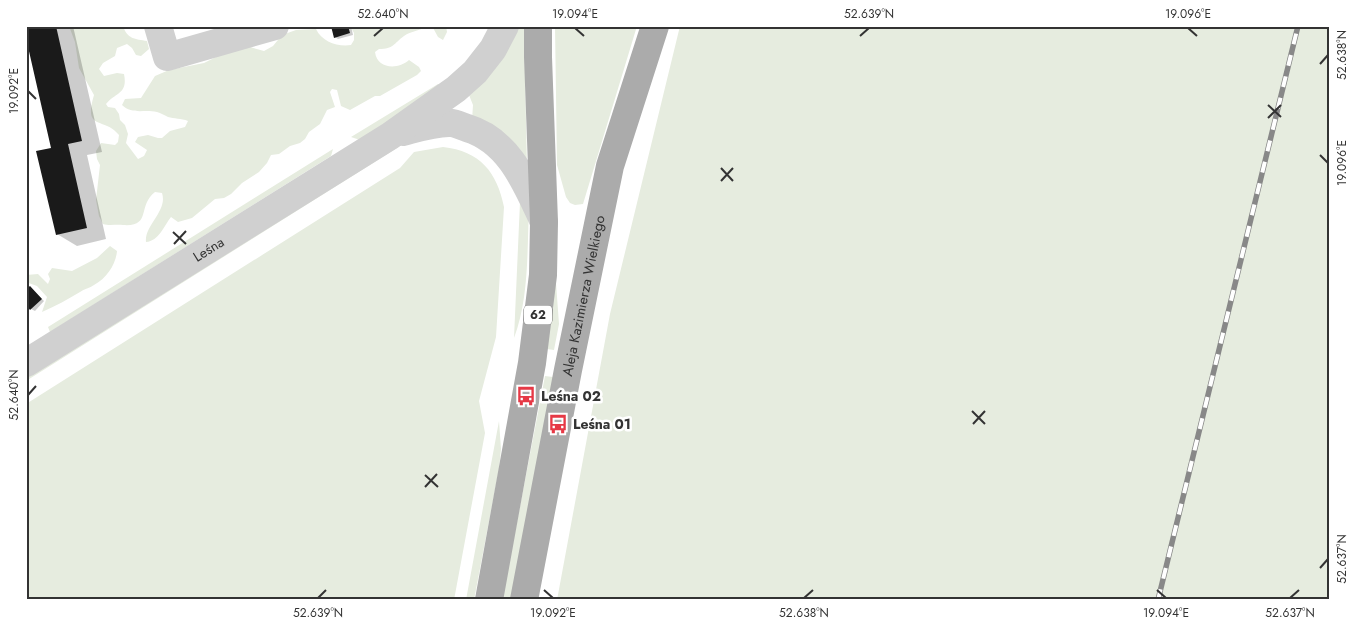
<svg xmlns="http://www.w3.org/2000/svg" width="1356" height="626" font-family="Jost,sans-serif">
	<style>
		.green { fill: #e6ecdf }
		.shadow { fill: #0003 }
		.building { fill: #1a1a1a }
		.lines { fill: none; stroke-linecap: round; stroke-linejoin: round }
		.minor { stroke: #d0d0d0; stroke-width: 28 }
		.major { stroke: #ababab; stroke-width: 28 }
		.rail-casing { stroke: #888; stroke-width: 5.5 }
		.rail { stroke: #fff; stroke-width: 4; stroke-dasharray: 11; stroke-linecap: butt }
		.ticks { fill: none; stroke: #333; stroke-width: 2 }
		.labels { text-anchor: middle; stroke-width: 5; stroke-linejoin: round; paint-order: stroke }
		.shield { fill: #fff; stroke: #707070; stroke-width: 1 }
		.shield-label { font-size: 12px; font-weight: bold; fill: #333 }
		.street-label { font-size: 14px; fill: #333; stroke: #fff }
		.poi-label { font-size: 14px; font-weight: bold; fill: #333; stroke: #fff; text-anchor: start }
		.neatline { fill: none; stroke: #333; stroke-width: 2 }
		.ticks-label { font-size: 12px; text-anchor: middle; fill: #333 }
	</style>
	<rect width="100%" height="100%" fill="#fff"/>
	<path class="green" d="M69 26H123C127 39 135 39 147 41L149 49 141 56 136 55 132 48 127 44 117 48 115 56 103 63 99 69 104 76 117 73 124 74C128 94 116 92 106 104L108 107 115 108 119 114 120 120 125 125 128 134 126 143 138 159 144 156 147 150 135 142 138 137 148 135 158 138H162L170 131 185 127 188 121C181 118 174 119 168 117 164 115 161 113 157 112 144 109 132 115 122 105L125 99 141 98 155 76 169 70 204 63 222 54 250 47 264 51 273 46 282 35 296 30 316 29C322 42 338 47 351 45L354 40V33L350 26H427C420 31 411 31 404 36 393 44 394 49 379 49L375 52C377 69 398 70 409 60L419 67 421 71 417 75 380 96H375L350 110 341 106 337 90 332 89 330 92 335 107 327 110 320 124 309 132 305 139 300 143 290 146 279 154 271 155 267 163 259 172 242 183 231 194 224 198 215 199 192 218 178 222 171 217C164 226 159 241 146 242 144 225 168 211 162 193L155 192C137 206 152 227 123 225 116 224 110 226 103 224L99 216 96 200 100 165 97 159 96 151 101 143 115 145 118 142 119 135C104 116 83 132 94 95L79 68 75 42Z
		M432 26H446L447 32 443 40 438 37Z
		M513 26H524L527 168 472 120 473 105 467 90Z
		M555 26H637L583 204 575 205 570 203 566 197 557 165Z
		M680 26H1330V600H557L610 314Z
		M438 84 445 87 360 140 351 137Z
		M408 141 26 381V375L383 153Z
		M443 147C480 151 497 172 504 207L496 337 479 401 485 433 454 600H26V404L400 168 414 152Z
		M333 149 331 156 50 332 48 327Z
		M520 202 529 210C527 252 529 298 514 338Z
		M110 246 117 251C116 264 107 278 94 285 90 288 84 289 80 292 68 299 56 306 42 312L47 297 37 286 26 282V275L38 274 48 284 50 279 48 274 52 268 72 271 97 258Z
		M554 282 556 283 559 324 554 350 547 349Z
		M545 376 553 377 512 600H502Z
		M499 421 501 449 499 469 474 600H466Z"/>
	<path class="shadow" d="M26 26H73L102 152 87 155 106 239 77 246 57 234 53 149Z
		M332 26H351L353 35 338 39 335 37Z
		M33 290 44 301 35 311 31 309Z"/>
	<path class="building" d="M26 26H56L82 141 68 144 87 228 56 235 36 151 51 148 26 38Z
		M331 26H348L350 33 334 38Z
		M30 286 42 299 30 310 26 305V289Z"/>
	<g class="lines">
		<g class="minor">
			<path d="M158 26 167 57 275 26"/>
			<path d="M403 132C418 128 436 122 452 123 457 124 462 126 467 128 510 141 526 184 544 222"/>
			<path id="s1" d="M26 363 390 136 456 89 475 72 493 49 505 26"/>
		</g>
		<g class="major">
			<path d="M489 600 532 363 543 275 544 222 538 57V26"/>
			<path id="s2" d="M524 600 568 370 610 166 655 26"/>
		</g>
		<defs>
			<path id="rail" d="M1158 600 1298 26"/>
		</defs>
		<use href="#rail" class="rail-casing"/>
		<use href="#rail" class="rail"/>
	</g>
	<path class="ticks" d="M575 28 584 36M1188 28 1197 36M374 36 383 28M860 36 869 28M1320 64 1328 55M28 91 36 99M1268 105 1281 117M1268 118 1281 105M1320 155 1328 163M721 168 733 181M721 181 733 168M173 232 186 244M174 244 186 231M28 395 36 386M972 411 985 424M973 424 985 411M425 475 438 487M425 487 437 474M1320 568 1328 559M544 590 553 598M1157 590 1166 598M318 598 326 590M804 598 813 590M1290 598 1299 590"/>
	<defs>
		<symbol id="bus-bare" viewBox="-9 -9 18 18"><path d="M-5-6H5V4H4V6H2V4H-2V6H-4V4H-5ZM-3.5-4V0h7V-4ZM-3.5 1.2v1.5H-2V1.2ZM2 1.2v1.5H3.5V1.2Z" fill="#e63946" stroke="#fff" stroke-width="2.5" paint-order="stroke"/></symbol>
	</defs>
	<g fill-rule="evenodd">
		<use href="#bus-bare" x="512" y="382" width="28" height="28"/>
		<use href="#bus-bare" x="544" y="410" width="28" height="28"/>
	</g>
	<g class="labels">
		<rect class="shield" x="524" y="305.5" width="28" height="19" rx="4"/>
		<g class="shield-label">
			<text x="538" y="319">62</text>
		</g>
		<g class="street-label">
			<text dy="5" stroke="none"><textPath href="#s1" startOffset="215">Leśna</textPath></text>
			<text dy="5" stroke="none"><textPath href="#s2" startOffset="310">Aleja Kazimierza Wielkiego</textPath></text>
		</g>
		<g class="poi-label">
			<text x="541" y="401">Leśna 02</text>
			<text x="573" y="429">Leśna 01</text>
		</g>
	</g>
	<rect width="1356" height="626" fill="none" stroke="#ffffff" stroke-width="55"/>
	<rect x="28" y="28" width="1300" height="570" class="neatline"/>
	<g class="ticks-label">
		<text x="383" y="18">52.640°N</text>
		<text x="575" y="18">19.094°E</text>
		<text x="869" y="18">52.639°N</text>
		<text x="1188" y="18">19.096°E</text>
		<text transform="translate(1342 55) rotate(-90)" y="4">52.638°N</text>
		<text transform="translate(14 91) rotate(-90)" y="4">19.092°E</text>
		<text transform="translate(1342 163) rotate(-90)" y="4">19.096°E</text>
		<text transform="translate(14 395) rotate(-90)" y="4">52.640°N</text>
		<text transform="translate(1342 559) rotate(-90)" y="4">52.637°N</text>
		<text x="318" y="617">52.639°N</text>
		<text x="553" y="617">19.092°E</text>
		<text x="804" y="617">52.638°N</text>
		<text x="1166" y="617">19.094°E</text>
		<text x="1290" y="617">52.637°N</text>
	</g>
</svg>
